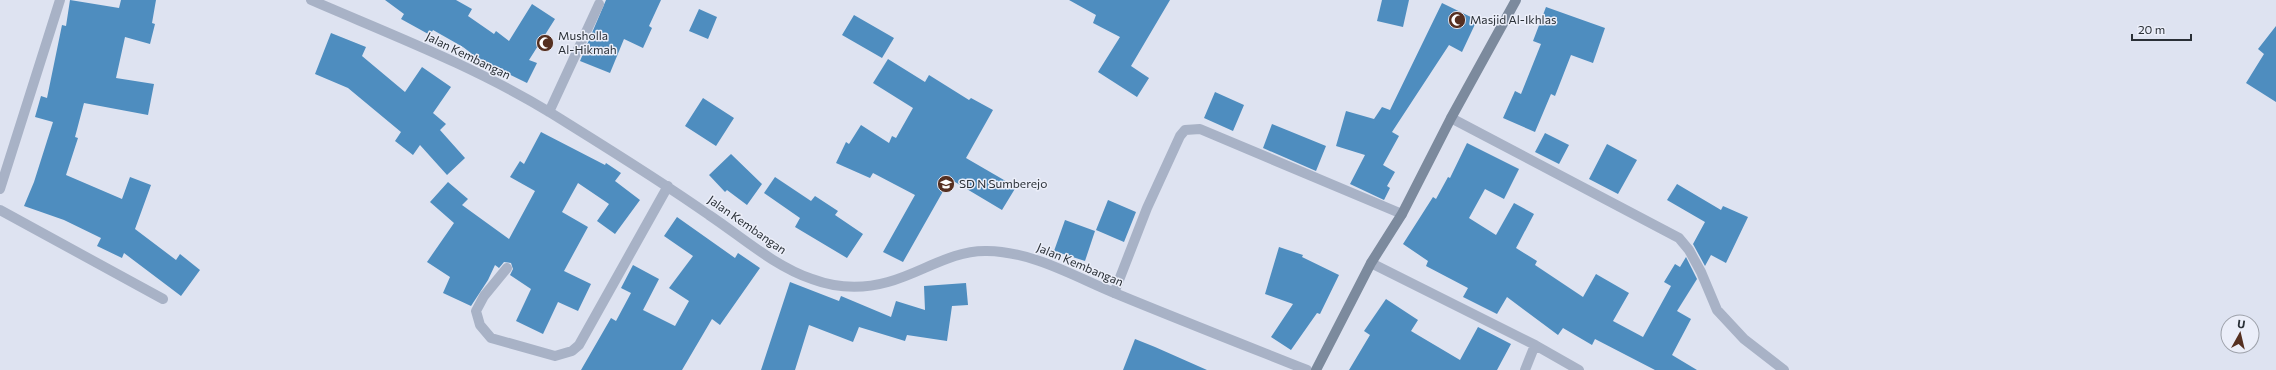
<svg xmlns="http://www.w3.org/2000/svg" width="2276" height="370" font-family="Commissioner,sans-serif">
	<style>
		.building { fill: #4e8dbf }
		.lines { fill: none; stroke-linecap: round; stroke-linejoin: round }
		.street { stroke: #a8b2c6; stroke-width: 10 }
		.secondary { stroke: #7c8a9d; stroke-width: 10 }
		.labels { text-anchor: middle; stroke-width: 3; stroke-linejoin: round; paint-order: stroke }
		.poi-label { font-size: 12px; fill: #2a3037; stroke: #ebeef9; text-anchor: start }
		.street-label { font-size: 12px; fill: #2a3037; stroke: #ebeef9 }
	</style>
	<rect width="100%" height="100%" fill="#dee3f1"/>
	<path class="building" d="M70 0 119 8 121 0H156L152 23 155 24 150 44 125 37 116 78 154 84 148 115 84 103 75 137 78 138 66 175 122 199 130 177 151 185 135 229 176 260 180 254 200 270 181 296 124 253 122 258 97 246 101 238 64 220 24 206 34 182 53 122 35 117 41 96 47 98 62 25 66 26Z
		M385 0H456L472 9 468 16 494 34 496 31 509 41 532 4 555 19 529 60 537 63 527 83 494 67 492 69 463 47 433 30 430 35 401 19 404 14Z
		M606 0H661L649 26 652 28 643 48 624 39 610 73 580 61Z
		M1069 0H1170L1131 66 1149 78 1137 97 1098 72 1120 37 1093 23 1096 15Z
		M1382 0H1409L1403 27 1377 21Z
		M1442 3 1477 20 1462 52 1449 45 1392 132 1399 136 1383 165 1395 172 1387 186 1390 188 1384 200 1350 184 1365 155 1336 146 1346 111 1374 119 1382 107 1390 110Z
		M1546 7 1605 28 1593 63 1571 55 1555 96 1551 94 1535 132 1503 118 1515 91 1521 94 1541 44 1533 41Z
		M699 9 717 17 708 39 689 31Z
		M854 15 894 38 882 58 842 35Z
		M2276 26V102L2246 83 2264 54 2258 49Z
		M331 33 366 47 362 56 405 92 422 67 451 87 433 113 446 124 440 130 465 158 447 175 420 145 413 155 395 141 401 132 348 88 315 74Z
		M888 59 925 82 929 75 969 100 971 98 993 110 966 158 1016 187 1002 210 950 179 903 262 883 252 915 195 873 173 870 178 836 163 846 142 849 144 861 125 889 143 892 136 896 138 913 108 873 83Z
		M1215 92 1244 105 1233 131 1204 118Z
		M703 98 734 118 716 146 685 126Z
		M1272 124 1326 146 1316 171 1263 148Z
		M541 132 605 165 606 163 621 173 615 181 640 200 615 234 597 221 609 204 578 183 562 212 588 227 564 271 591 284 578 311 558 302 543 334 516 321 531 289 510 275 513 269 511 263 504 262 499 268 495 265 488 280 471 306 443 293 450 277 427 262 454 223 430 202 448 182 468 199 462 205 509 239 535 191 510 177 520 161 524 164Z
		M1545 133 1569 145 1559 164 1535 152Z
		M1467 143 1519 169 1504 199 1485 189 1469 218 1496 235 1514 203 1534 214 1516 248 1537 261 1535 265 1583 297 1596 274 1629 293 1613 321 1643 337 1671 286 1664 282 1675 264 1680 267 1686 257 1697 279 1677 311 1691 319 1672 355 1697 370H1655L1595 339 1592 345 1563 328 1558 335 1507 297 1497 314 1463 297 1468 288 1426 266 1428 261 1403 244 1433 197 1436 199 1448 177 1450 178Z
		M1607 144 1637 160 1618 194 1589 179Z
		M731 154 762 184 747 205 727 190 725 192 709 175Z
		M775 177 811 201 815 196 838 211 835 215 863 234 847 258 795 227 800 218 764 193Z
		M1677 184 1721 210 1723 206 1748 217 1726 263 1711 255 1705 266 1693 244 1705 222 1667 200Z
		M1108 200 1136 212 1124 242 1096 230Z
		M677 217 735 258 738 253 760 268 720 325 712 319 682 370H581L611 318 616 321 631 293 621 288 633 265 659 279 643 310 675 326 689 301 669 288 693 256 664 236Z
		M1065 220 1095 231 1085 261 1054 251Z
		M1279 247 1303 255 1302 257 1339 275 1320 314 1317 313 1291 350 1271 337 1293 304 1265 294Z
		M790 282 839 301 841 296 891 317 896 301 925 310 924 286 966 283 968 305 952 306 947 341 907 335 905 341 859 327 853 342 809 325 795 370H761Z
		M1386 299 1418 320 1411 331 1460 360 1478 327 1511 344 1497 370H1349L1370 335 1364 331Z
		M1135 339 1155 347 1207 370H1123Z"/>
	<g class="lines">
		<path class="street" d="M311 0C392 35 476 67 551 113 604 146 658 179 709 215 742 237 774 266 812 279 836 288 863 289 888 282 922 273 951 250 987 251 1035 252 1075 277 1117 294 1180 320 1244 345 1307 370
			M549 112 599 4
			M1451 118 1679 238 1689 250 1701 272 1717 310 1744 339 1784 370
			M0 189 60 0
			M0 210 163 299
			M1371 263 1535 345 1579 370
			M507 268 484 296 476 311 480 325 491 338 555 356 572 351 579 345 668 186
			M1114 293 1147 208 1180 136 1185 130 1200 129 1402 214
			M1525 370 1535 345"/>
		<path class="secondary" d="M1316 370 1371 263 1402 214 1451 118 1516 0"/>
	</g>
	<defs>
		<symbol id="mosque-disc" viewBox="-11 -11 22 22"><circle r="9.5" fill="#563021" stroke="#ebeef9"/><path d="M3.5-4.9A6 6 0 1 0 3.5 4.9A5 5 0 1 1 3.5-4.9Z" fill="#fff"/></symbol>
		<symbol id="school-disc" viewBox="-11 -11 22 22"><circle r="9.5" fill="#563021" stroke="#ebeef9"/><path d="M0-5L7-2L0 1L-7-2ZM-4 1L0 2.5L4 1V4Q0 6-4 4Z" fill="#fff"/></symbol>
	</defs>
	<g fill-rule="evenodd">
		<use href="#mosque-disc" x="1447" y="10" width="20" height="20"/>
		<use href="#mosque-disc" x="535" y="33" width="20" height="20"/>
		<use href="#school-disc" x="936" y="174" width="20" height="20"/>
	</g>
	<g class="labels">
		<g class="poi-label">
			<text x="1470" y="24">Masjid Al-Ikhlas</text>
			<text x="558" y="40">Musholla<tspan x="558" dy="14">Al-Hikmah</tspan></text>
			<text x="959" y="188">SD N Sumberejo</text>
		</g>
		<g class="street-label">
			<text transform="translate(468 56) rotate(26)" y="4">Jalan Kembangan</text>
			<text transform="translate(747 225) rotate(35)" y="4">Jalan Kembangan</text>
			<text transform="translate(1080 265) rotate(23)" y="4">Jalan Kembangan</text>
		</g>
	</g>
	<g transform="translate(2240 334) rotate(8)"><circle r="19" fill="#ebeef9" stroke="#9ea2ab"/>
	<path d="M0-3L7 15L0 10L-7 15Z" fill="#563021"/>
	<text y="-6" font-size="11" font-weight="bold" text-anchor="middle" fill="#2a3037">U</text>
	</g>
	<path d="M2132 34v6h59v-6" fill="none" stroke="#2a3037" stroke-width="2"/>
	<text x="2138" y="34" font-size="12" fill="#2a3037" stroke="#ebeef9" stroke-width="3" paint-order="stroke">20 m</text>
</svg>
